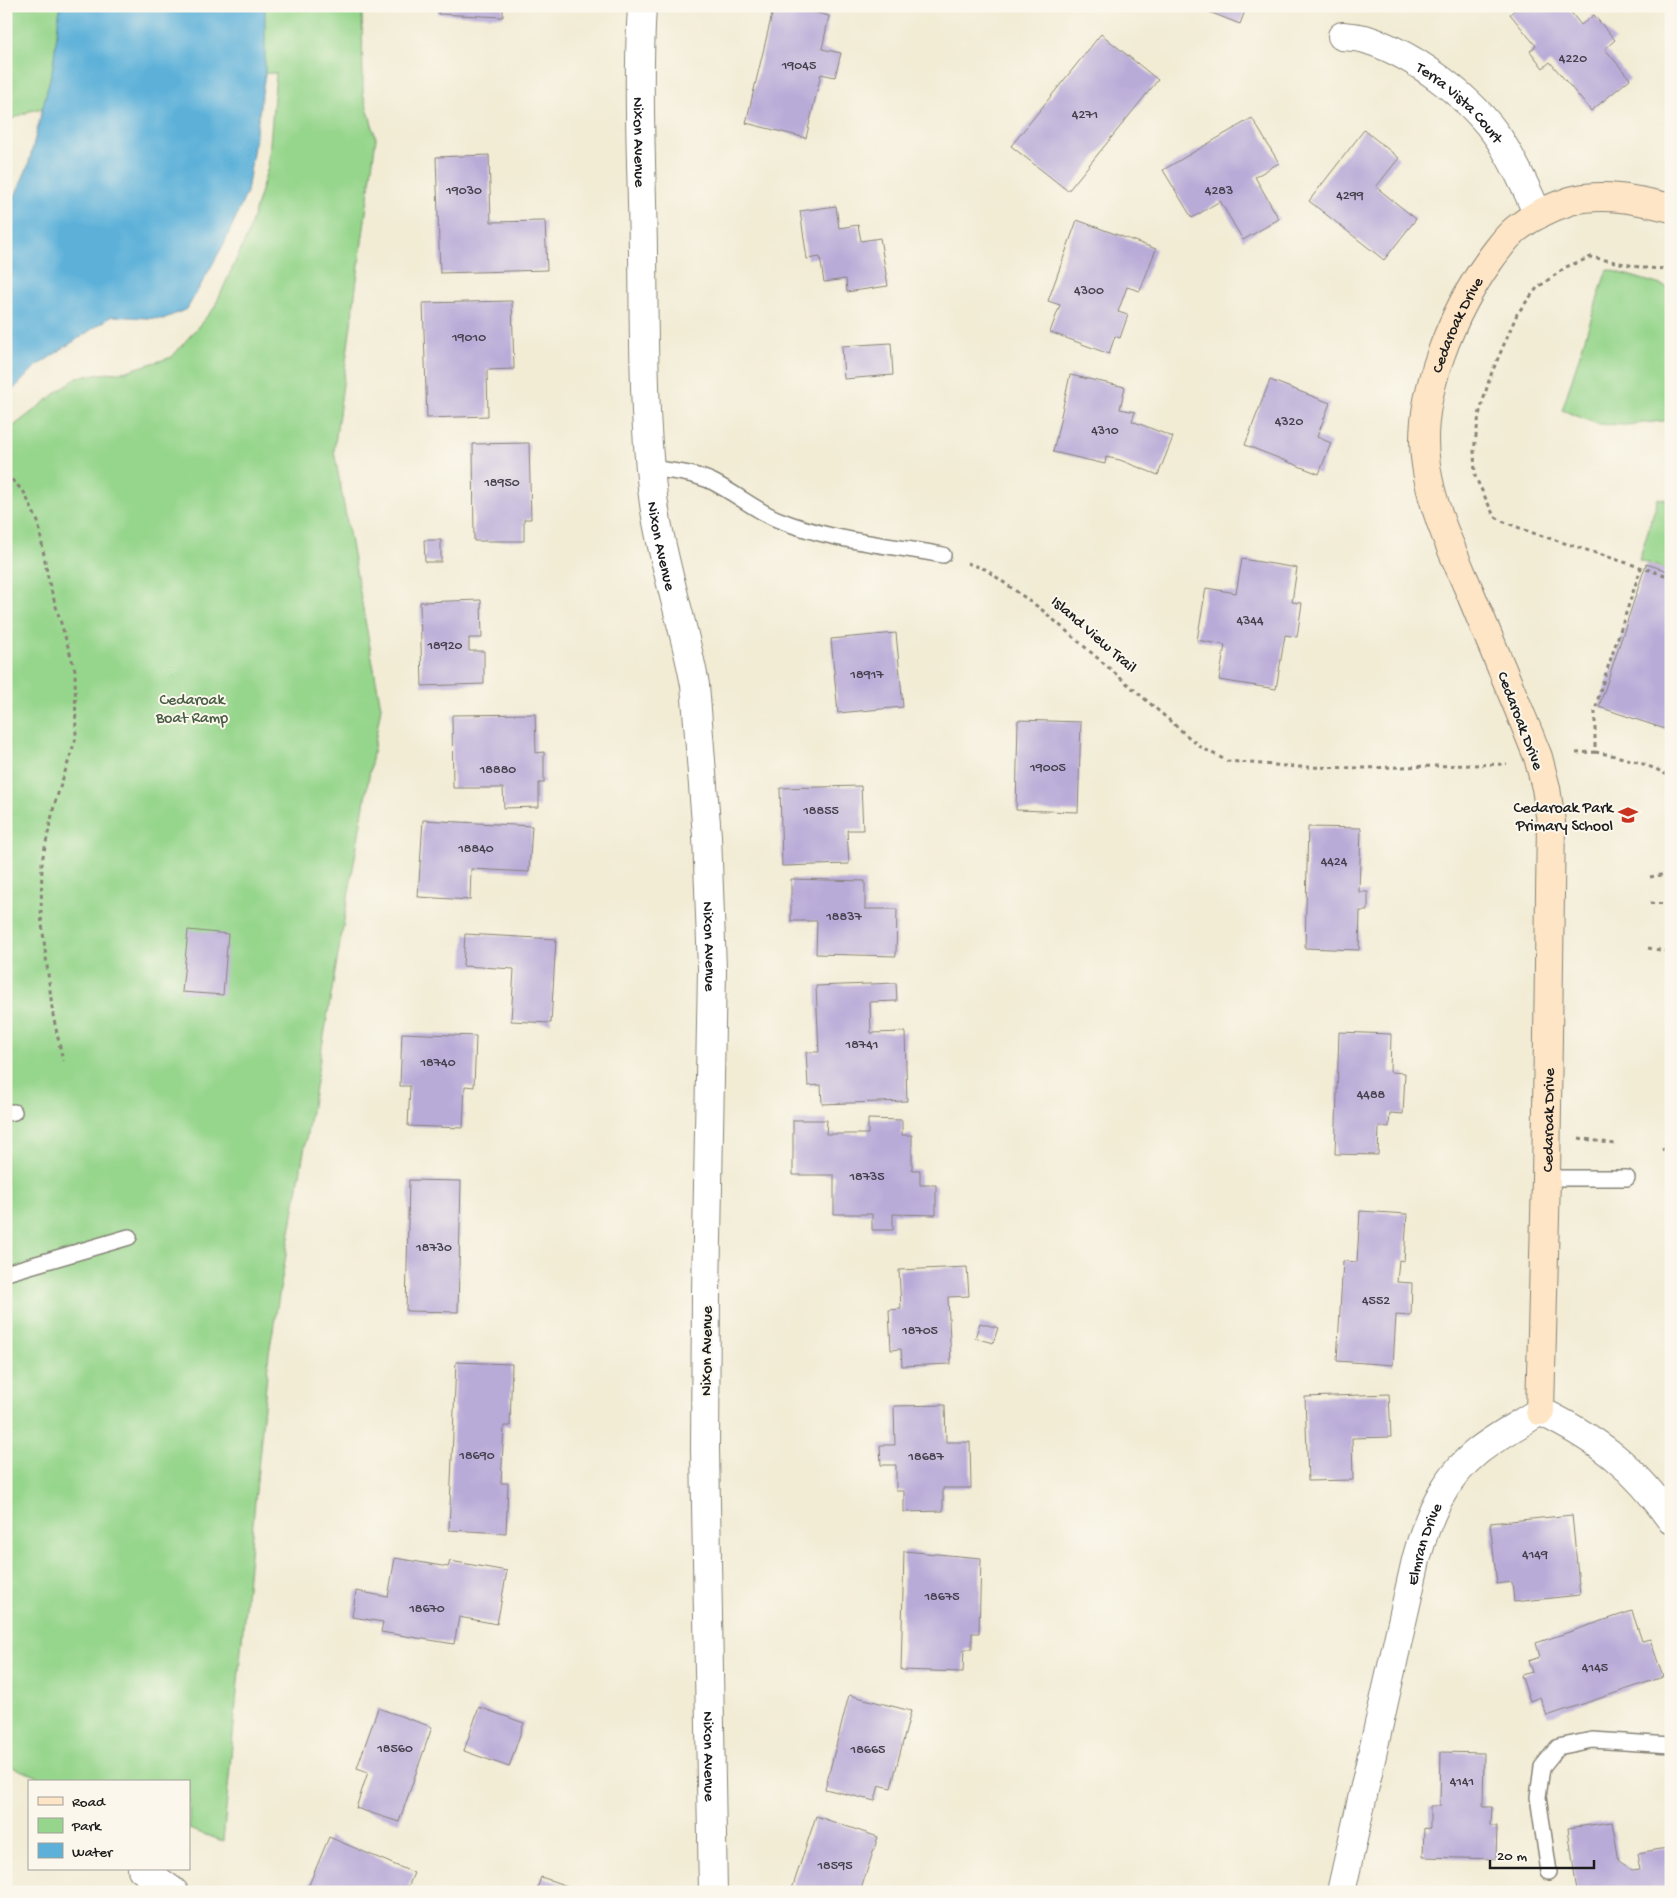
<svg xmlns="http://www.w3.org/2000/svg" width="1677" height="1898" font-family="'Gochi Hand',sans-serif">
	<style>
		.green { fill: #96d58c; stroke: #597854 }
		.water { fill: #5db1d9; stroke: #3c667a }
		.building { fill: #b9abd8 }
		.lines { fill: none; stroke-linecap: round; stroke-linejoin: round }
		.lane-casing { stroke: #878478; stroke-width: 18 }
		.street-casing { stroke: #878478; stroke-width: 30 }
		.secondary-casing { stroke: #878478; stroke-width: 30 }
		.path { stroke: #878478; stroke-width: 3; stroke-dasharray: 4 4; stroke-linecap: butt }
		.lane { stroke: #fff; stroke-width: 15 }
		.street { stroke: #fff; stroke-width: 28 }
		.secondary { stroke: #fde5c5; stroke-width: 28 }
		.labels { text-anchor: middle; stroke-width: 4; stroke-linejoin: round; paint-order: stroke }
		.number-label { font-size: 14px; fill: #43404b }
		.street-label { font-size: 16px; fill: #1c1c1c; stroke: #fbf7ec }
		.park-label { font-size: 16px; fill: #475d43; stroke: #fbf7ec }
		.poi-label { font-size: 16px; fill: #1c1c1c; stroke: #fbf7ec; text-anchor: end }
	</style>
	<rect width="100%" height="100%" fill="#fbf7ec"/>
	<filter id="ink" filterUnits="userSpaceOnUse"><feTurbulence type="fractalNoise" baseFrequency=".02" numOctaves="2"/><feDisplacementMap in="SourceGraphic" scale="10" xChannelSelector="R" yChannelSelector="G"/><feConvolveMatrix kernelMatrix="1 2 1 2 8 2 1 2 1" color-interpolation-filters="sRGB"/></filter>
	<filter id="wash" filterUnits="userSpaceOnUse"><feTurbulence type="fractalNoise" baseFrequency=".0096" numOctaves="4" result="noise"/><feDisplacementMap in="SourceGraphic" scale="20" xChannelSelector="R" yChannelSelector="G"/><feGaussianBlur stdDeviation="1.12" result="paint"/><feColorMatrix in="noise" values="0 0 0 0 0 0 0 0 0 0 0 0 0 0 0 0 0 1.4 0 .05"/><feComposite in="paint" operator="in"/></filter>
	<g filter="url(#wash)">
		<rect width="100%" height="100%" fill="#f2ecd5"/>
		<path class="green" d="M6 6H362L363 93 376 138 334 451 381 707 269 1353 223 1841 189 1829V1782H53L6 1765V432L77 377 127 371 172 357 214 308 248 234 268 167 276 73 237 75 76 100 30 111 6 122Z
			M1607 269 1671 288V420L1626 425 1597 424 1562 410Z
			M1658 498 1671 501V571L1639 560Z"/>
		<path class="water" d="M60 6H265V74L247 192 224 244 187 309 163 319 112 316 35 367 6 397V216L28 166 53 66Z"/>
		<g id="blocks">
			<path class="building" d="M439 6H503V17L438 14Z
				M774 6H790L829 16 822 49 841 53 835 77 821 74 806 138 746 123Z
				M1194 6H1247L1240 24Z
				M1519 6H1566L1581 25 1594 15 1615 40 1605 49 1630 79 1591 111 1550 62 1543 68 1530 51 1536 46 1510 14Z
				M1101 34 1158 80 1068 191 1011 146Z
				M1252 118 1279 163 1255 177 1279 219 1243 240 1220 201 1192 218 1163 170Z
				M1364 130 1399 158 1376 187 1416 219 1384 260 1309 201Z
				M489 155 491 222 545 221 547 270 440 273 436 157Z
				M836 206 839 228 858 225 861 241 880 238 888 286 847 292 846 279 824 282 820 257 807 259 800 211Z
				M1077 220 1156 249 1140 291 1127 287 1118 312 1128 315 1120 338 1115 336 1109 354 1050 332 1060 305 1048 301Z
				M512 301 514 369 487 370 488 416 427 418 423 303Z
				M891 343 893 375 844 379 842 346Z
				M1070 375 1125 387 1120 409 1135 412 1132 421 1173 437 1158 475 1120 460 1106 457 1105 464 1053 452Z
				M1270 380 1330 403 1317 437 1331 443 1319 474 1245 445Z
				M529 443 531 519H524V541H474L473 444Z
				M424 540H441V562H425Z
				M1242 559 1297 568 1292 602 1302 603 1297 637 1285 635 1276 689 1219 680 1225 645 1197 640 1206 588 1236 593Z
				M1646 564 1671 572V731L1599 707Z
				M481 600 482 638H469V651H484V684L422 686 420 602Z
				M896 633 903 707 838 713 831 639Z
				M535 714 536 753 544 752V783H539V807L504 808 503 788H453L452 715Z
				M1018 720 1081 722 1078 812 1016 810Z
				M861 786 863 830H847L849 864 782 866 780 788Z
				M423 820 532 826 529 872 471 869 470 900 418 897Z
				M1308 827 1361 828 1359 892H1368V911H1360L1359 950 1305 948Z
				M791 879 865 881V909H897L896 956 816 954 817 921H791Z
				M188 930 228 934 223 995 182 992Z
				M465 934 556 939 551 1023 511 1021 514 969 463 966Z
				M896 983 897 1001 870 1002 871 1033 905 1032 907 1101 822 1104 821 1085 808 1086 806 1052H819L816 986Z
				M1339 1032 1391 1034 1390 1072 1405 1073 1403 1114 1390 1113 1389 1127 1379 1126 1378 1155 1335 1154Z
				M402 1033 476 1036 474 1087 465 1086 463 1128 408 1126 410 1086H400Z
				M868 1119 902 1120V1135H912V1170H920V1185H936V1215L893 1214V1230H872V1214H834V1175H793V1120H827L826 1134H868Z
				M409 1180 461 1181 458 1312 406 1311Z
				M1360 1211 1407 1214 1404 1261 1399 1260 1397 1282 1412 1283 1411 1316 1396 1315 1393 1365 1337 1361 1343 1261 1357 1262Z
				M967 1267 969 1296 948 1297 951 1364 902 1366 901 1349 891 1350 889 1310 901 1309 899 1270Z
				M980 1323 998 1328 993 1343 975 1338Z
				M456 1362 512 1364 510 1426H504L501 1483H508L506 1533 449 1530Z
				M1389 1394 1391 1437 1352 1438 1353 1480 1308 1481 1305 1397Z
				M945 1405 946 1442H970L971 1488H943V1511L904 1512V1491H896V1465H881L880 1445H895L894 1406Z
				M1572 1515 1580 1595 1514 1602 1512 1582 1497 1584 1490 1523Z
				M904 1551 981 1558 979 1633H972V1649H964L963 1672 901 1670Z
				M395 1558 448 1567 450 1561 507 1571 497 1624 459 1617 454 1644 381 1632 383 1622 352 1617 356 1591 388 1597Z
				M1632 1611 1642 1641 1650 1639 1663 1677 1547 1716 1540 1697 1530 1701 1521 1675 1532 1672 1528 1661 1540 1657 1536 1643Z
				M849 1695 911 1711 891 1788 879 1785 875 1801 825 1789Z
				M479 1707 524 1723 509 1767 464 1751Z
				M378 1708 432 1727 399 1822 356 1808 368 1772 357 1768Z
				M1441 1752 1484 1753 1483 1807H1492L1491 1826H1497L1496 1859 1423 1857 1424 1828 1430 1829V1806H1440Z
				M816 1816 878 1837 860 1892H791Z
				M1612 1822 1619 1862 1632 1871 1640 1870 1637 1853 1667 1848 1671 1870V1892H1577L1568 1828Z
				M329 1837 414 1873 406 1892H306Z
				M541 1877 576 1889 575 1892H536Z"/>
		</g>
	</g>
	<g filter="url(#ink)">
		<use href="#blocks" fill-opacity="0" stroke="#878478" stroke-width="1"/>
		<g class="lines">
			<defs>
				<path id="lane" d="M650 468C671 471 694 473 713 482 735 493 758 512 779 520 832 541 887 545 943 555
					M6 1113 14 1112
					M1546 1178H1627
					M6 1273 129 1237
					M1549 1872 1538 1797 1542 1767 1558 1747 1592 1740 1671 1745"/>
				<g id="street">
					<path id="s1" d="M642 6C637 88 642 170 643 252 644 335 643 422 654 504 663 566 684 624 695 685L707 836 712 969 706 1293 705 1449 713 1892"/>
					<path id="s2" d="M1342 36C1350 37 1360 37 1368 40 1415 55 1473 99 1500 140 1515 164 1527 189 1538 215"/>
					<path d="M142 1869 174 1892"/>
					<path id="s3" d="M1341 1892 1416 1560C1427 1518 1443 1479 1478 1451 1497 1436 1520 1424 1540 1411 1597 1439 1635 1467 1671 1520"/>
				</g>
				<g id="secondary">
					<path id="s4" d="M1540 1411 1546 1178 1551 822 1546 788 1538 757C1516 701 1492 646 1469 590 1452 550 1432 509 1426 465 1415 399 1453 310 1492 257 1499 248 1507 236 1516 229 1531 217 1552 207 1570 201 1603 192 1638 200 1671 208"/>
				</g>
			</defs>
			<use href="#lane" class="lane-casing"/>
			<use href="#street" class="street-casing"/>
			<use href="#secondary" class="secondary-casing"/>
			<path class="path" d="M1671 269 1644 268 1591 257 1566 267 1537 288 1517 314 1490 377 1479 415 1474 450 1475 476 1494 516 1502 521 1530 532 1671 577
				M6 474 24 492 38 522 49 583 75 670 76 738 54 806 42 861 41 916 53 1015 63 1061
				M967 563 985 569 1041 609 1199 746 1227 761 1298 767 1363 768 1507 764
				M1595 752C1623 757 1647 763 1671 777
				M1576 753 1595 752V711L1600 691 1641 568
				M1650 877 1671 873
				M1650 903 1671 904
				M1648 948 1671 952
				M1579 1138 1615 1144
				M1662 1150 1671 1146
				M6 1212 14 1211"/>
			<use href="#lane" class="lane"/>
			<use href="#street" class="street"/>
			<use href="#secondary" class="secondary"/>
		</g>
	</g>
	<defs>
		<symbol id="school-bare" viewBox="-9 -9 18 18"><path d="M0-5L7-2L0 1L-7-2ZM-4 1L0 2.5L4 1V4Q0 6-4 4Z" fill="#c8321e" stroke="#fbf7ec" stroke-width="2.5" paint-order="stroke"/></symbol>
	</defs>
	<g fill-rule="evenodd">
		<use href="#school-bare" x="1614" y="801" width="28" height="28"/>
	</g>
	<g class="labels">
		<g class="number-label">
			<text x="1573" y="62">4220</text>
			<text x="799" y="69">19045</text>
			<text x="1085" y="118">4271</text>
			<text x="464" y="194">19030</text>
			<text x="1219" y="194">4283</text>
			<text x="1350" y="199">4299</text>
			<text x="1089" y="294">4300</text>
			<text x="469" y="341">19010</text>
			<text x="1289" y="425">4320</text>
			<text x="1105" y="434">4310</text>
			<text x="502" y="486">18950</text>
			<text x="1250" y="624">4344</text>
			<text x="445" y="649">18920</text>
			<text x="867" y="678">18917</text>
			<text x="1048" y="771">19005</text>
			<text x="498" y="773">18880</text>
			<text x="821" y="814">18855</text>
			<text x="476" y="852">18840</text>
			<text x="1334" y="865">4424</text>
			<text x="844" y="920">18837</text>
			<text x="862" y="1048">18741</text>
			<text x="438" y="1066">18740</text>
			<text x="1371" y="1098">4488</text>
			<text x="867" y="1180">18735</text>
			<text x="434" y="1251">18730</text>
			<text x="1376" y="1304">4552</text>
			<text x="920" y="1334">18705</text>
			<text x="477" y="1459">18690</text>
			<text x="926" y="1460">18687</text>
			<text x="1535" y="1558">4149</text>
			<text x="942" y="1600">18675</text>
			<text x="427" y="1612">18670</text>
			<text x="1595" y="1671">4145</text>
			<text x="395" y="1752">18560</text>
			<text x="868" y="1753">18665</text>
			<text x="1462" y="1785">4141</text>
			<text x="835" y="1869">18595</text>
		</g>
		<g class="street-label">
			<text dy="6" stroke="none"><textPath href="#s2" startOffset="139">Terra Vista Court</textPath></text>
			<text dy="6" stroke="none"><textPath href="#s1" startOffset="136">Nixon Avenue</textPath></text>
			<text dy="6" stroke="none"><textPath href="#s4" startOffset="1115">Cedaroak Drive</textPath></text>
			<text dy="6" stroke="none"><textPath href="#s1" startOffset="541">Nixon Avenue</textPath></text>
			<text transform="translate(1095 633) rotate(41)" y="6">Island View Trail</text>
			<text transform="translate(1522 720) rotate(69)" y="6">Cedaroak Drive</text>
			<text dy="6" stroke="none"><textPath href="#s1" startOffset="946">Nixon Avenue</textPath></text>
			<text dy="6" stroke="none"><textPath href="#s4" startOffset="291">Cedaroak Drive</textPath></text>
			<text transform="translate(705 1351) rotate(-90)" y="6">Nixon Avenue</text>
			<text dy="6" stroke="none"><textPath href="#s3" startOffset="358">Elmran Drive</textPath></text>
			<text dy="6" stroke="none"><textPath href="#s1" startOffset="1756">Nixon Avenue</textPath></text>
		</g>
		<g class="park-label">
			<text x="192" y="704">Cedaroak<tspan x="192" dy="18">Boat Ramp</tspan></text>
		</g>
		<g class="poi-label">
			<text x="1613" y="812">Cedaroak Park<tspan x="1613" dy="18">Primary School</tspan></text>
		</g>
	</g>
	<rect width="1677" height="1898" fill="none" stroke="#fbf7ec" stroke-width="25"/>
	<rect x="28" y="1780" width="162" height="90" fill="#fbf7ec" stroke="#a29f99"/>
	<rect x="38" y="1797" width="25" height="8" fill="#fde5c5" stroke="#a29f99"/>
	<text x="72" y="1806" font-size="15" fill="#1c1c1c">Road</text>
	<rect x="38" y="1818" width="25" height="15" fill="#96d58c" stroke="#a29f99"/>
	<text x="72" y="1830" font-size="15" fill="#1c1c1c">Park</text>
	<rect x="38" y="1843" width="25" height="15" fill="#5db1d9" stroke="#a29f99"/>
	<text x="72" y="1856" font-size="15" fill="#1c1c1c">Water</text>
	<path d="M1490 1860v8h104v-8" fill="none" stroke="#1c1c1c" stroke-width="2.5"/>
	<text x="1497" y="1860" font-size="15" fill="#1c1c1c" stroke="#fbf7ec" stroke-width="4" paint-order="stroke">20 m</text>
</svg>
